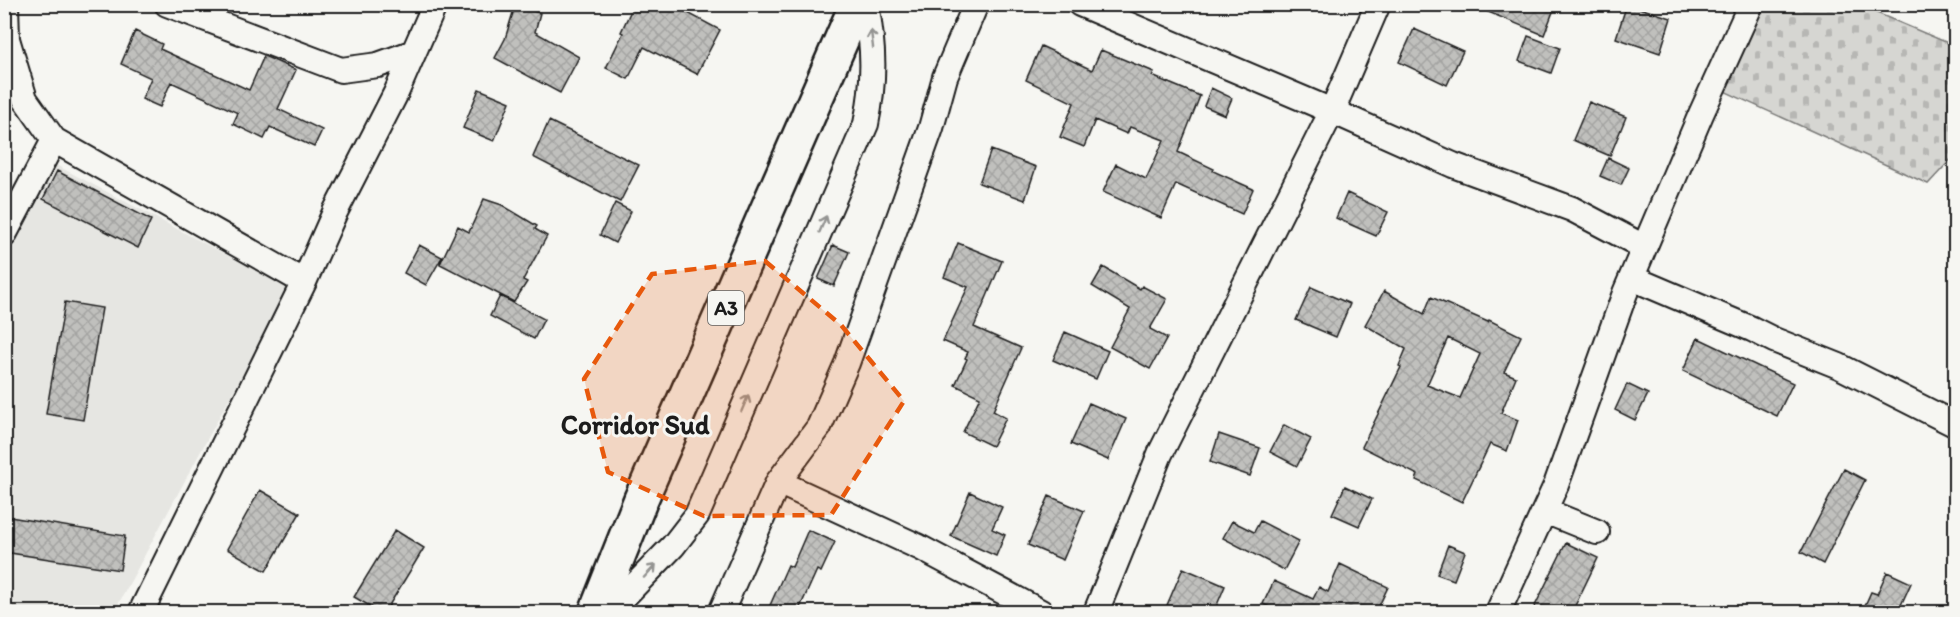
<svg xmlns="http://www.w3.org/2000/svg" width="1960" height="617" font-family="Itim,sans-serif">
	<style>
		.built { fill: #e6e6e2 }
		.cemetery { fill: url(#cemetery-stones); stroke: #797977; stroke-width: 1.5 }
		.building { fill: url(#building-cross-hatch); stroke: #1c1c1c; stroke-width: 1.5; fill-rule: evenodd }
		.lines { fill: none; stroke-linecap: round; stroke-linejoin: round }
		.minor-casing { stroke: #1c1c1c; stroke-width: 28 }
		.highway-casing { stroke: #1c1c1c; stroke-width: 38 }
		.minor { stroke: #f6f6f2; stroke-width: 24 }
		.highway { stroke: #f6f6f2; stroke-width: 33 }
		.oneway { stroke: #949492 }
		.marked { fill: #e8590c; fill-opacity: 0.2; stroke: #e8590c; stroke-width: 4.5; stroke-dasharray: 12 8; stroke-linejoin: round }
		.labels { text-anchor: middle; stroke-width: 6; stroke-linejoin: round; paint-order: stroke }
		.shield { fill: #f6f6f2; stroke: #5d5d5c; stroke-width: 1.5 }
		.shield-label { font-size: 20px; font-weight: bold; fill: #1c1c1c }
		.district-label { font-size: 27px; font-weight: bold; fill: #1c1c1c; stroke: #f6f6f2 }
	</style>
	<defs>
		<pattern id="cemetery-stones" width="16" height="16" patternUnits="userSpaceOnUse" patternTransform="scale(1.5)"><rect width="16" height="16" fill="#d6d6d2"/><path d="M2 7V4a2 2 0 0 1 4 0v3zM10 15v-3a2 2 0 0 1 4 0v3z" fill="#b7b7b4"/></pattern>
		<pattern id="building-cross-hatch" width="8" height="8" patternUnits="userSpaceOnUse" patternTransform="scale(1.5)"><rect width="8" height="8" fill="#c0c0bd"/><path d="M0 0l8 8M0 8l8-8" fill="none" stroke="#a4a4a2"/></pattern>
	</defs>
	<rect width="100%" height="100%" fill="#f6f6f2"/>
	<filter id="ink" filterUnits="userSpaceOnUse"><feTurbulence type="fractalNoise" baseFrequency=".0167" numOctaves="2"/><feDisplacementMap in="SourceGraphic" scale="12" xChannelSelector="R" yChannelSelector="G"/><feConvolveMatrix kernelMatrix="1 2 1 2 8 2 1 2 1" color-interpolation-filters="sRGB"/></filter>
	<g filter="url(#ink)">
		<path class="built" d="M56 165 289 288 114 612H5L4 256 26 212Z"/>
		<path class="cemetery" d="M1763 5H1858L1955 46V155L1928 184 1724 91Z"/>
		<path class="building" d="M634 4H671L720 30 697 74 644 47 628 79 606 68 623 33 621 32Z
			M1469 4H1556L1544 35Z
			M1627 4 1671 18 1660 53 1616 38Z
			M515 6 540 13 535 32 579 57 560 93 495 58 505 39Z
			M1414 29 1463 51 1447 85 1399 62Z
			M135 31 162 44 160 49 249 90 264 56 296 70 278 109 322 130 314 147 270 127 264 139 233 124 238 113 171 82 160 107 142 99 151 78 121 64Z
			M1528 36 1560 48 1551 73 1519 61Z
			M1041 46 1092 70 1101 50 1154 72 1152 76 1200 96 1178 152 1214 169 1213 171 1253 189 1242 214 1176 184 1161 218 1103 192 1116 164 1146 179 1164 140 1130 127 1127 134 1095 120 1084 147 1060 137 1074 103 1026 80Z
			M1211 88 1232 98 1225 115 1204 106Z
			M479 89 510 102 494 141 463 128Z
			M1589 102 1626 117 1610 156 1573 140Z
			M549 121 639 165 620 202 533 157Z
			M991 150 1036 167 1025 200 979 183Z
			M1608 158 1629 168 1621 185 1600 176Z
			M57 171 151 220 138 248 43 199Z
			M1347 193 1388 212 1376 236 1336 218Z
			M484 199 502 205 537 226 535 229 547 236 523 280 527 282 514 302 440 264 458 226 469 232Z
			M615 203 631 211 615 243 600 235Z
			M958 243 1002 261 974 327 1021 348 993 411 1006 418 992 446 963 432 980 397 955 385 967 359 965 358 968 352 943 341 968 287 944 277Z
			M419 245 442 257 426 285 404 273Z
			M833 245 849 252 834 286 818 279Z
			M1103 267 1140 289 1142 286 1167 299 1150 329 1167 338 1150 369 1110 347 1130 309 1092 286Z
			M1311 287 1350 304 1336 337 1296 320Z
			M1384 291 1424 314 1431 297 1488 322 1489 320 1521 336 1504 372 1516 377 1501 413 1518 420 1507 451 1490 444 1462 502 1416 480 1418 475 1362 447 1401 367 1399 366 1406 349 1365 325ZM1448 338 1480 354 1460 398 1427 385Z
			M500 296 544 319 534 339 490 316Z
			M65 302 102 308 83 420 46 414Z
			M1065 332 1108 351 1096 379 1053 360Z
			M1698 338 1793 383 1777 416 1683 371Z
			M1627 384 1648 394 1635 420 1615 410Z
			M1089 403 1126 419 1108 460 1071 444Z
			M1284 425 1311 439 1297 466 1270 452Z
			M1219 434 1260 448 1250 476 1210 462Z
			M1844 469 1865 480 1823 564 1801 552Z
			M1345 486 1372 499 1359 526 1332 514Z
			M260 490 300 513 266 571 227 549Z
			M970 492 1002 507 992 529 1005 535 996 556 951 536Z
			M1049 496 1084 511 1063 560 1028 545Z
			M4 516 125 536 120 570 4 552Z
			M1232 521 1254 532 1260 521 1299 541 1284 570 1223 538Z
			M395 530 424 548 385 612H380L354 597Z
			M808 530 835 542 821 572 817 570 798 612H767L788 565 792 567Z
			M1566 543 1598 558 1572 612H1532Z
			M1448 545 1465 552 1454 580 1437 574Z
			M1340 564 1388 587 1376 612H1280L1263 604 1274 581 1313 599 1319 587 1328 592Z
			M1183 568 1225 586 1214 612H1184L1167 605Z
			M1887 572 1911 583 1901 605 1920 612H1862L1871 592 1877 594Z"/>
		<g class="lines">
			<defs>
				<path id="minor" d="M6 4 7 39 25 99 54 140 304 282
					M167 4 341 70 378 65 414 52
					M976 4 945 77 931 128 847 363 819 427 778 482 919 547 1041 612
					M1080 4 1332 111 1453 165 1572 209 1644 247
					M4 235 54 140
					M1632 278 1752 329 1774 340 1839 366 1956 425
					M1545 511 1597 532
					M141 612 304 282 335 212 396 93 435 4
					M609 612 673 546 697 515 866 124C875 81 874 47 866 4
					M721 612 778 482
					M1096 612 1160 454 1332 111 1378 4
					M1498 612 1556 485 1625 293 1701 114 1751 4"/>
				<path id="highway" d="M596 612 641 499 857 4"/>
			</defs>
			<use href="#minor" class="minor-casing"/>
			<use href="#highway" class="highway-casing"/>
			<use href="#minor" class="minor"/>
			<use href="#highway" class="highway"/>
		</g>
		<defs><path id="oneway-shaft" d="M-6 0H5M1.5-3L5.5 0L1.5 3" fill="none" stroke-width="1.6" stroke-linecap="round" stroke-linejoin="round" transform="scale(1.5)"/></defs>
		<g class="oneway">
			<use href="#oneway-shaft" transform="translate(872 39) rotate(-97)"/>
			<use href="#oneway-shaft" transform="translate(823 224) rotate(-67)"/>
			<use href="#oneway-shaft" transform="translate(745 403) rotate(-67)"/>
			<use href="#oneway-shaft" transform="translate(650 571) rotate(-47)"/>
		</g>
	</g>
	<path class="marked" d="M765 261 841 325 904 401 831 515 704 516 608 472 584 379 652 274Z"/>
	<g class="labels">
		<rect class="shield" x="708" y="291" width="36" height="34" rx="4.5"/>
		<g class="shield-label">
			<text x="726" y="315">A3</text>
		</g>
		<g class="district-label">
			<text x="635" y="434">Corridor Sud</text>
		</g>
	</g>
	<rect width="1960" height="617" fill="none" stroke="#f6f6f2" stroke-width="24"/>
	<rect x="12" y="12" width="1936" height="593" fill="none" stroke="#1c1c1c" stroke-width="2" filter="url(#ink)"/>
</svg>
